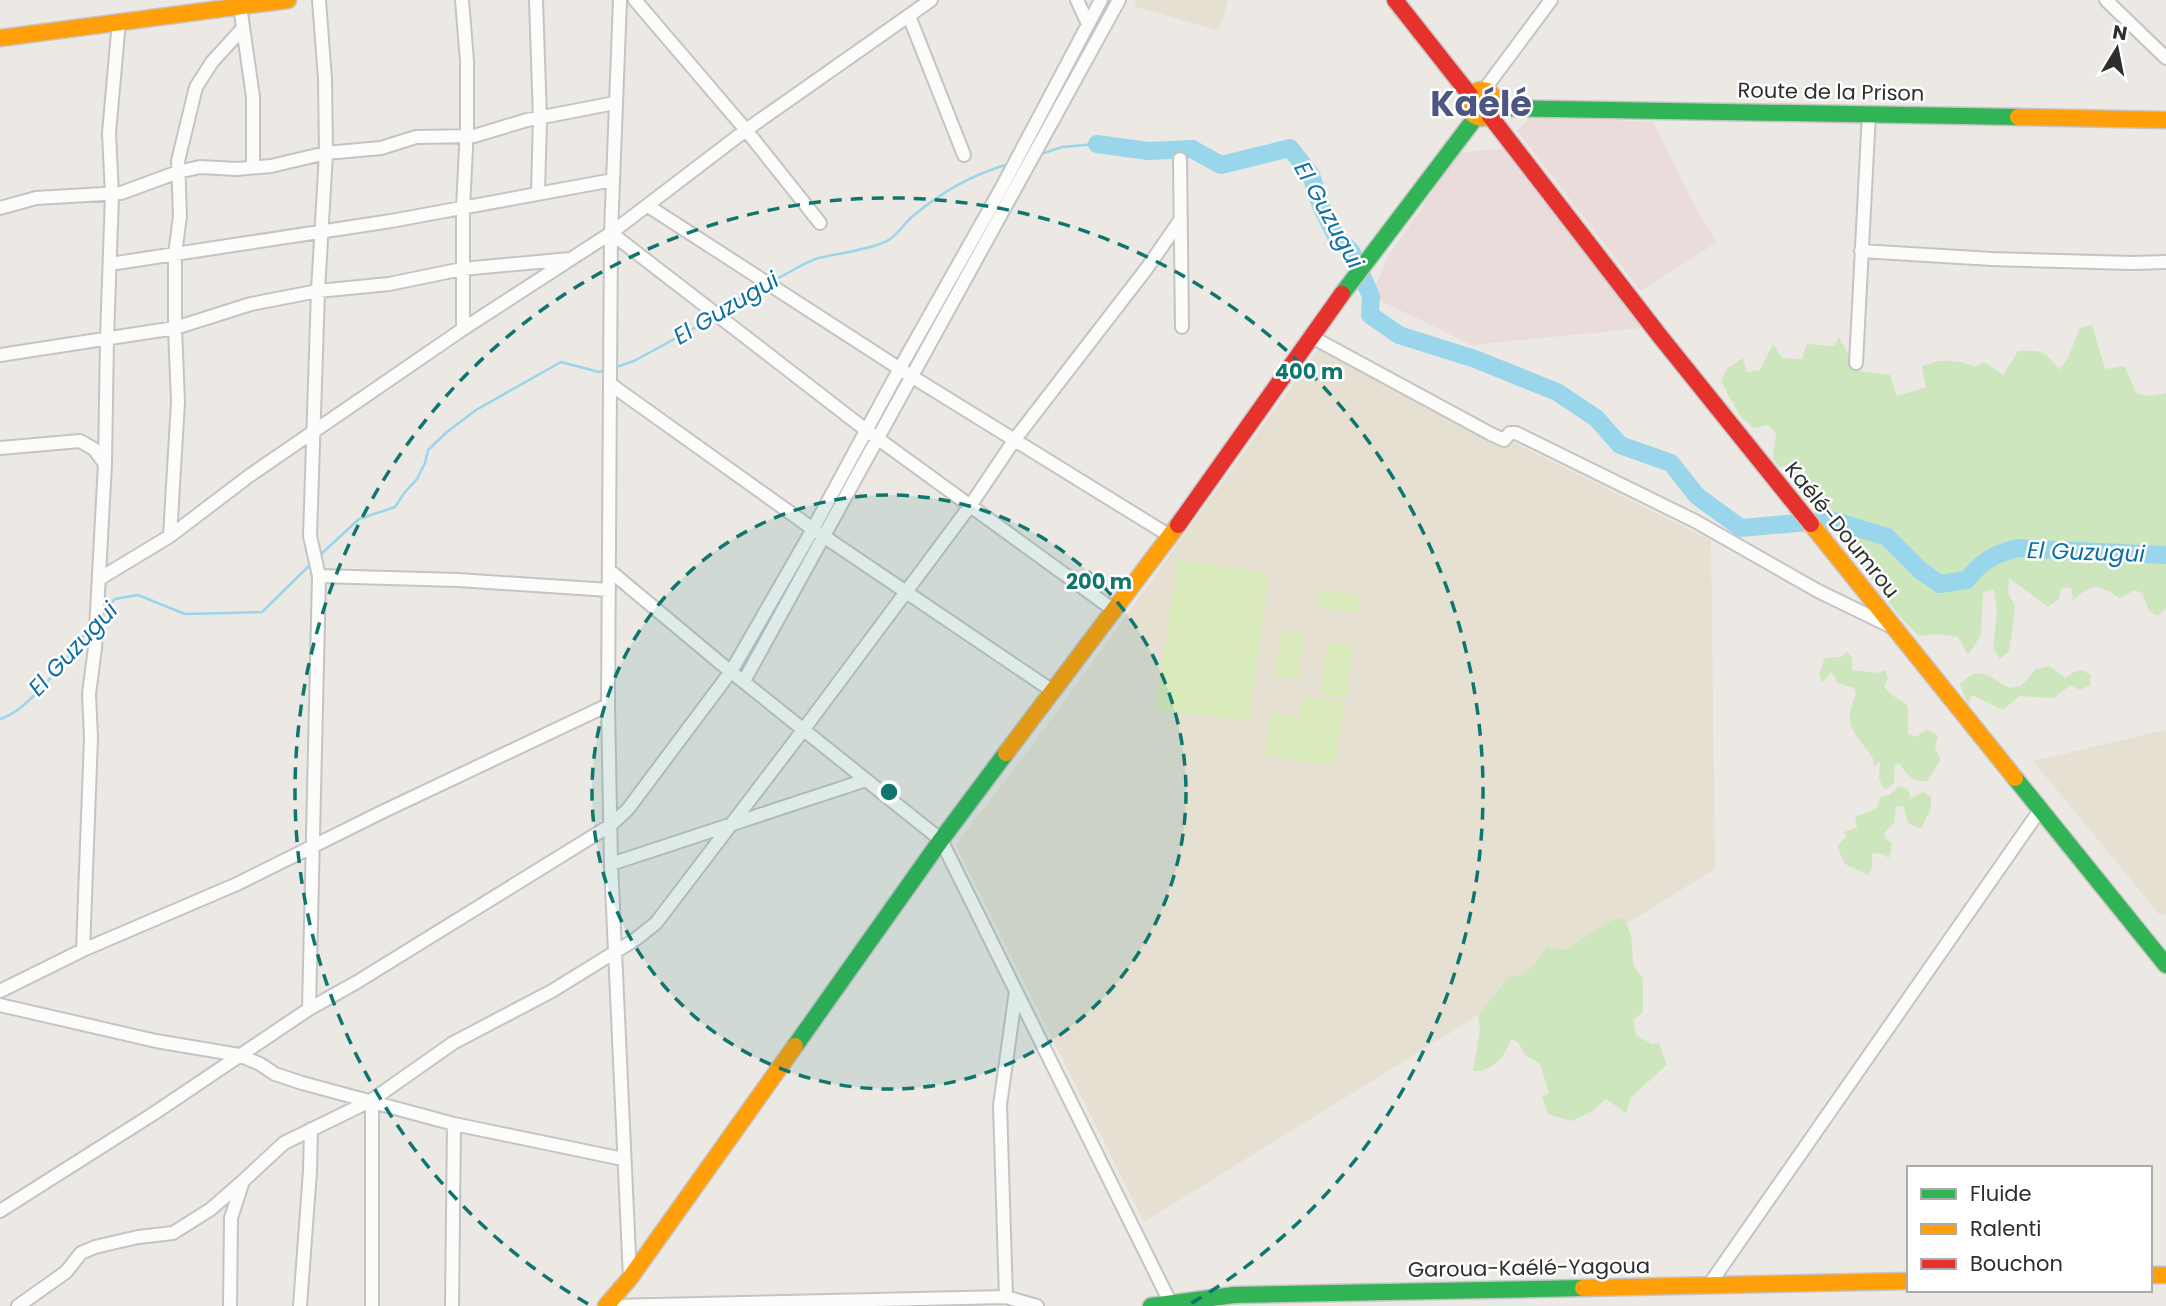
<svg xmlns="http://www.w3.org/2000/svg" width="2166" height="1306" font-family="Poppins,sans-serif">
	<style>
		.education { fill: #e6e0d3 }
		.medical { fill: #e9dcdb }
		.green { fill: #cee6be }
		.pitch { fill: #d9eabb }
		.lines { fill: none; stroke-linecap: round; stroke-linejoin: round }
		.stream { stroke: #99d6ec; stroke-width: 2.5 }
		.river { stroke: #99d6ec; stroke-width: 18 }
		.street-casing { stroke: #c5c4c5; stroke-width: 16 }
		.fast-casing { stroke: #c5c4c5; stroke-width: 19 }
		.slow-casing { stroke: #c5c4c5; stroke-width: 19 }
		.jam-casing { stroke: #c5c4c5; stroke-width: 19 }
		.street { stroke: #fcfcfb; stroke-width: 12 }
		.fast { stroke: #30b455; stroke-width: 16 }
		.slow { stroke: #ff9f0a; stroke-width: 16 }
		.jam { stroke: #e5322d; stroke-width: 16 }
		.ring { fill: none; stroke: #0f766e; stroke-width: 3.5; stroke-dasharray: 12 9 }
		.labels { text-anchor: middle; stroke-width: 5; stroke-linejoin: round; paint-order: stroke }
		.street-label { font-size: 21px; fill: #2e2e2e; stroke: #fff }
		.water-label { font-size: 23px; font-style: italic; fill: #0d6fa3; stroke: #fff }
		.town-label { font-size: 35px; font-weight: bold; fill: #4d5680; stroke: #fff }
		.centre { fill: #0f766e; stroke: #fff; stroke-width: 3.5 }
		.ring-label { font-size: 21px; text-anchor: middle; font-weight: bold; fill: #0f766e; stroke: #fff; stroke-width: 5; stroke-linejoin: round; paint-order: stroke }
	</style>
	<rect width="100%" height="100%" fill="#ece8e4"/>
	<path class="education" d="M1137 0H1228L1219 31 1134 6Z
		M1320 347 1711 540 1715 869 1144 1222 956 845 1039 736Z
		M2166 730V914L2160 915 2033 761Z"/>
	<path class="medical" d="M1530 117 1653 122 1695 207 1717 242 1641 291 1517 131Z
		M1504 148 1642 328 1472 345 1371 296 1388 257 1459 153Z"/>
	<path class="green" d="M2092 325 2105 369 2124 366 2137 394 2151 396 2166 393V609L2158 616 2149 611 2142 593 2134 590 2120 599C2101 584 2090 583 2073 601L2071 588H2061L2059 599 2048 607 2009 578 2008 593 2015 606 2013 626 2009 651 2000 659 1993 648 1997 611 1994 590 1983 592 1981 635 1968 655 1958 637 1937 634 1919 636 1897 613 1862 566 1804 495 1803 484 1791 477 1789 467 1779 466 1773 458 1776 433 1768 425 1754 428 1740 416 1721 381 1727 369 1743 358 1747 372 1760 370 1773 344 1782 358 1802 359 1807 344 1834 346 1839 337 1851 360 1860 371 1890 375 1897 396 1926 387 1922 366C1940 359 1958 359 1975 367L1984 362 2003 375 2018 351C2040 350 2047 351 2059 370L2067 360 2080 328Z
		M1847 651 1852 658V670L1877 673 1885 670 1888 679 1884 687C1890 697 1901 698 1908 707V734L1916 737 1927 729 1938 736 1935 748 1941 759 1927 781C1911 783 1908 775 1899 763L1895 765 1894 783 1887 789 1883 787 1879 779 1880 762 1873 767V758C1854 731 1842 727 1856 694L1854 688 1838 683 1831 672 1822 683 1819 674 1825 658 1841 657Z
		M2049 666 2065 678 2073 672 2083 670 2091 676 2090 685 2080 690 2071 685 2054 698 2019 696 2003 710 1972 695 1968 704 1960 685C1979 663 1989 677 2009 688L2021 686 2036 669Z
		M1899 786 1908 789 1911 798 1923 792 1931 796V809L1921 829 1908 823 1904 807 1896 806 1894 823 1884 833 1885 838 1892 844 1889 858 1880 853 1872 854V868L1868 875 1845 864 1837 847 1846 836 1844 832 1857 827 1855 817 1876 809 1881 796 1889 795Z
		M1614 919H1625C1627 925 1629 930 1631 936 1634 951 1629 966 1643 978V1012L1633 1020 1636 1035 1652 1044 1659 1043 1667 1065 1631 1097 1626 1113 1606 1099 1593 1111 1571 1121 1548 1114 1542 1097 1549 1093 1540 1064 1525 1055 1518 1042 1511 1039C1505 1056 1494 1072 1473 1071L1480 1031 1478 1016 1509 977C1530 976 1536 963 1547 946L1565 950Z"/>
	<path class="pitch" d="M1178 560 1269 573 1249 721 1155 710Z
		M1320 589 1359 595 1357 613 1317 607Z
		M1282 631 1305 635 1298 679 1274 675Z
		M1328 642 1354 646 1346 698 1320 694Z
		M1302 696 1345 703 1334 765 1265 756 1271 712 1299 717Z"/>
	<g class="lines">
		<path class="stream" d="M1041 154 1062 147 1097 144
			M771 281C788 275 801 263 819 258 842 252 866 251 887 241 897 236 905 222 914 215 945 190 970 176 1008 164
			M722 312C737 303 745 291 762 285
			M613 368 634 361 713 318
			M319 556 359 519 395 507 405 492 417 479 425 463 428 450 447 432 476 410 561 362 599 372 607 370
			M101 615 115 599 138 595 185 614 262 612 312 563
			M0 719C31 710 69 654 90 628"/>
		<path class="river" d="M1097 144 1148 151 1192 149 1221 165 1290 148 1311 175 1321 206 1337 238 1351 251 1371 296 1370 315 1399 335 1475 359 1557 392 1596 418 1620 445 1671 463 1697 496 1741 528 1832 520 1887 537 1921 571 1940 584 1967 580C1980 562 1996 553 2018 548L2166 555"/>
		<defs>
			<path id="street" d="M462 0 467 61V128L463 208V329
				M536 0 540 119 538 192
				M620 0 611 233 610 384 813 529 1054 692
				M635 0 746 130 820 223
				M1077 0 1088 24
				M2106 0 2166 58
				M240 6 253 97V167
				M909 16 964 155
				M1484 90 1551 0
				M1180 159 1182 327
				M648 206 911 376 1170 536
				M0 208 36 198 121 193 178 172 200 167 237 169 271 166 326 153 381 148 416 137 474 136 527 120 615 103
				M611 233 866 430 1115 611
				M1861 251 1992 259 2132 263 2166 262
				M110 264 391 221 613 180
				M1310 336 1491 434 1504 440 1510 433H1516L1695 521 1818 591 1890 626
				M0 355 175 328 251 304 318 291 389 284 462 269 570 259
				M1856 363 1869 113
				M610 384 608 705 611 864 630 1278
				M0 448 80 441 94 449 105 464
				M170 536 178 402 175 328V254L180 216 178 161 196 87 212 62 243 28
				M609 570 719 662 941 840 1170 1302V1306
				M319 576 458 580 609 590
				M99 579 170 536 249 476 463 329 611 233 746 130 931 0
				M744 681 1119 0
				M611 864 866 780
				M83 950 91 738 89 694 95 648 105 464 107 338 112 195 109 133 119 21
				M0 991 83 950 237 884 382 812 608 705
				M0 1005 156 1041 239 1055 260 1064 275 1074 302 1083 454 1124 623 1159
				M309 1009 319 576 310 536 318 291 326 153 325 79 319 0
				M372 1100V1306
				M243 1181 284 1143 372 1100 453 1043 552 991 636 939 656 923 804 729 970 506 1015 439 1147 268 1181 219
				M0 1211 153 1114 309 1009 357 982 611 825 628 809 732 670 813 529 900 368 1001 189 1101 0
				M1709 1285 2040 810
				M1006 1297 1000 1105 1016 991
				M18 1306 66 1272 81 1253 95 1247 138 1237 173 1233 211 1209 243 1181 231 1218 230 1306
				M300 1306 310 1171 311 1129
				M452 1306 454 1124
				M611 1306 1006 1297 1037 1306"/>
			<path id="fast" d="M1496 108 2018 117
				M1342 294 1476 117
				M2015 778 2166 965
				M795 1046 941 840 1006 753
				M1151 1306 1234 1295 1583 1288"/>
			<path id="slow" d="M0 38 288 0
				M1468 104a14 14 0 1 1 28 0a14 14 0 1 1-28 0Z
				M2018 117 2166 120
				M1811 524 2015 778
				M1006 753 1178 525
				M2150 1275H2166
				M1583 1288 1909 1281
				M606 1306 630 1278 795 1046"/>
			<path id="jam" d="M1395 0 1470 95
				M1490 116 1659 335 1811 524
				M1178 525 1342 294"/>
		</defs>
		<use href="#street" class="street-casing"/>
		<use href="#fast" class="fast-casing"/>
		<use href="#slow" class="slow-casing"/>
		<use href="#jam" class="jam-casing"/>
		<use href="#street" class="street"/>
		<use href="#fast" class="fast"/>
		<use href="#slow" class="slow"/>
		<use href="#jam" class="jam"/>
	</g>
	<circle cx="889" cy="792" r="297" fill="#0f766e" fill-opacity=".12"/>
	<g class="ring">
		<circle cx="889" cy="792" r="297"/>
		<path d="M588 1304A594 594 0 1 1 1190 1304"/>
	</g>
	<g class="labels">
		<g class="street-label">
			<text transform="translate(1831 92) rotate(1)" y="7">Route de la Prison</text>
			<text transform="translate(1842 530) rotate(51)" y="7">Kaélé-Doumrou</text>
			<text transform="translate(1529 1268) rotate(-1)" y="7">Garoua-Kaélé-Yagoua</text>
		</g>
		<g class="water-label">
			<text transform="translate(1329 215) rotate(61)" y="8">El Guzugui</text>
			<text transform="translate(726 308) rotate(-31)" y="8">El Guzugui</text>
			<text transform="translate(2086 552) rotate(2)" y="8">El Guzugui</text>
			<text transform="translate(73 649) rotate(-47)" y="8">El Guzugui</text>
		</g>
		<g class="town-label">
			<text x="1481" y="116">Kaélé</text>
		</g>
	</g>
	<circle cx="889" cy="792" r="10" class="centre"/>
	<g class="ring-label">
		<text x="1309" y="379">400 m</text>
		<text x="1099" y="589">200 m</text>
	</g>
	<rect x="1907" y="1166" width="245" height="126" fill="#ffffff" stroke="#ababab" stroke-width="2"/>
	<rect x="1921" y="1189" width="35" height="10" fill="#30b455" stroke="#ababab" stroke-width="2"/>
	<text x="1970" y="1201" font-size="21" fill="#2e2e2e">Fluide</text>
	<rect x="1921" y="1224" width="35" height="10" fill="#ff9f0a" stroke="#ababab" stroke-width="2"/>
	<text x="1970" y="1236" font-size="21" fill="#2e2e2e">Ralenti</text>
	<rect x="1921" y="1259" width="35" height="10" fill="#e5322d" stroke="#ababab" stroke-width="2"/>
	<text x="1970" y="1271" font-size="21" fill="#2e2e2e">Bouchon</text>
	<g transform="translate(2117 49) rotate(10)" stroke="#ffffff" stroke-width="5" paint-order="stroke">
	<path d="M0-5L12 26L0 18L-12 26Z" fill="#2e2e2e"/>
	<text y="-10" font-size="19" font-weight="bold" text-anchor="middle" fill="#2e2e2e">N</text>
	</g>
</svg>
